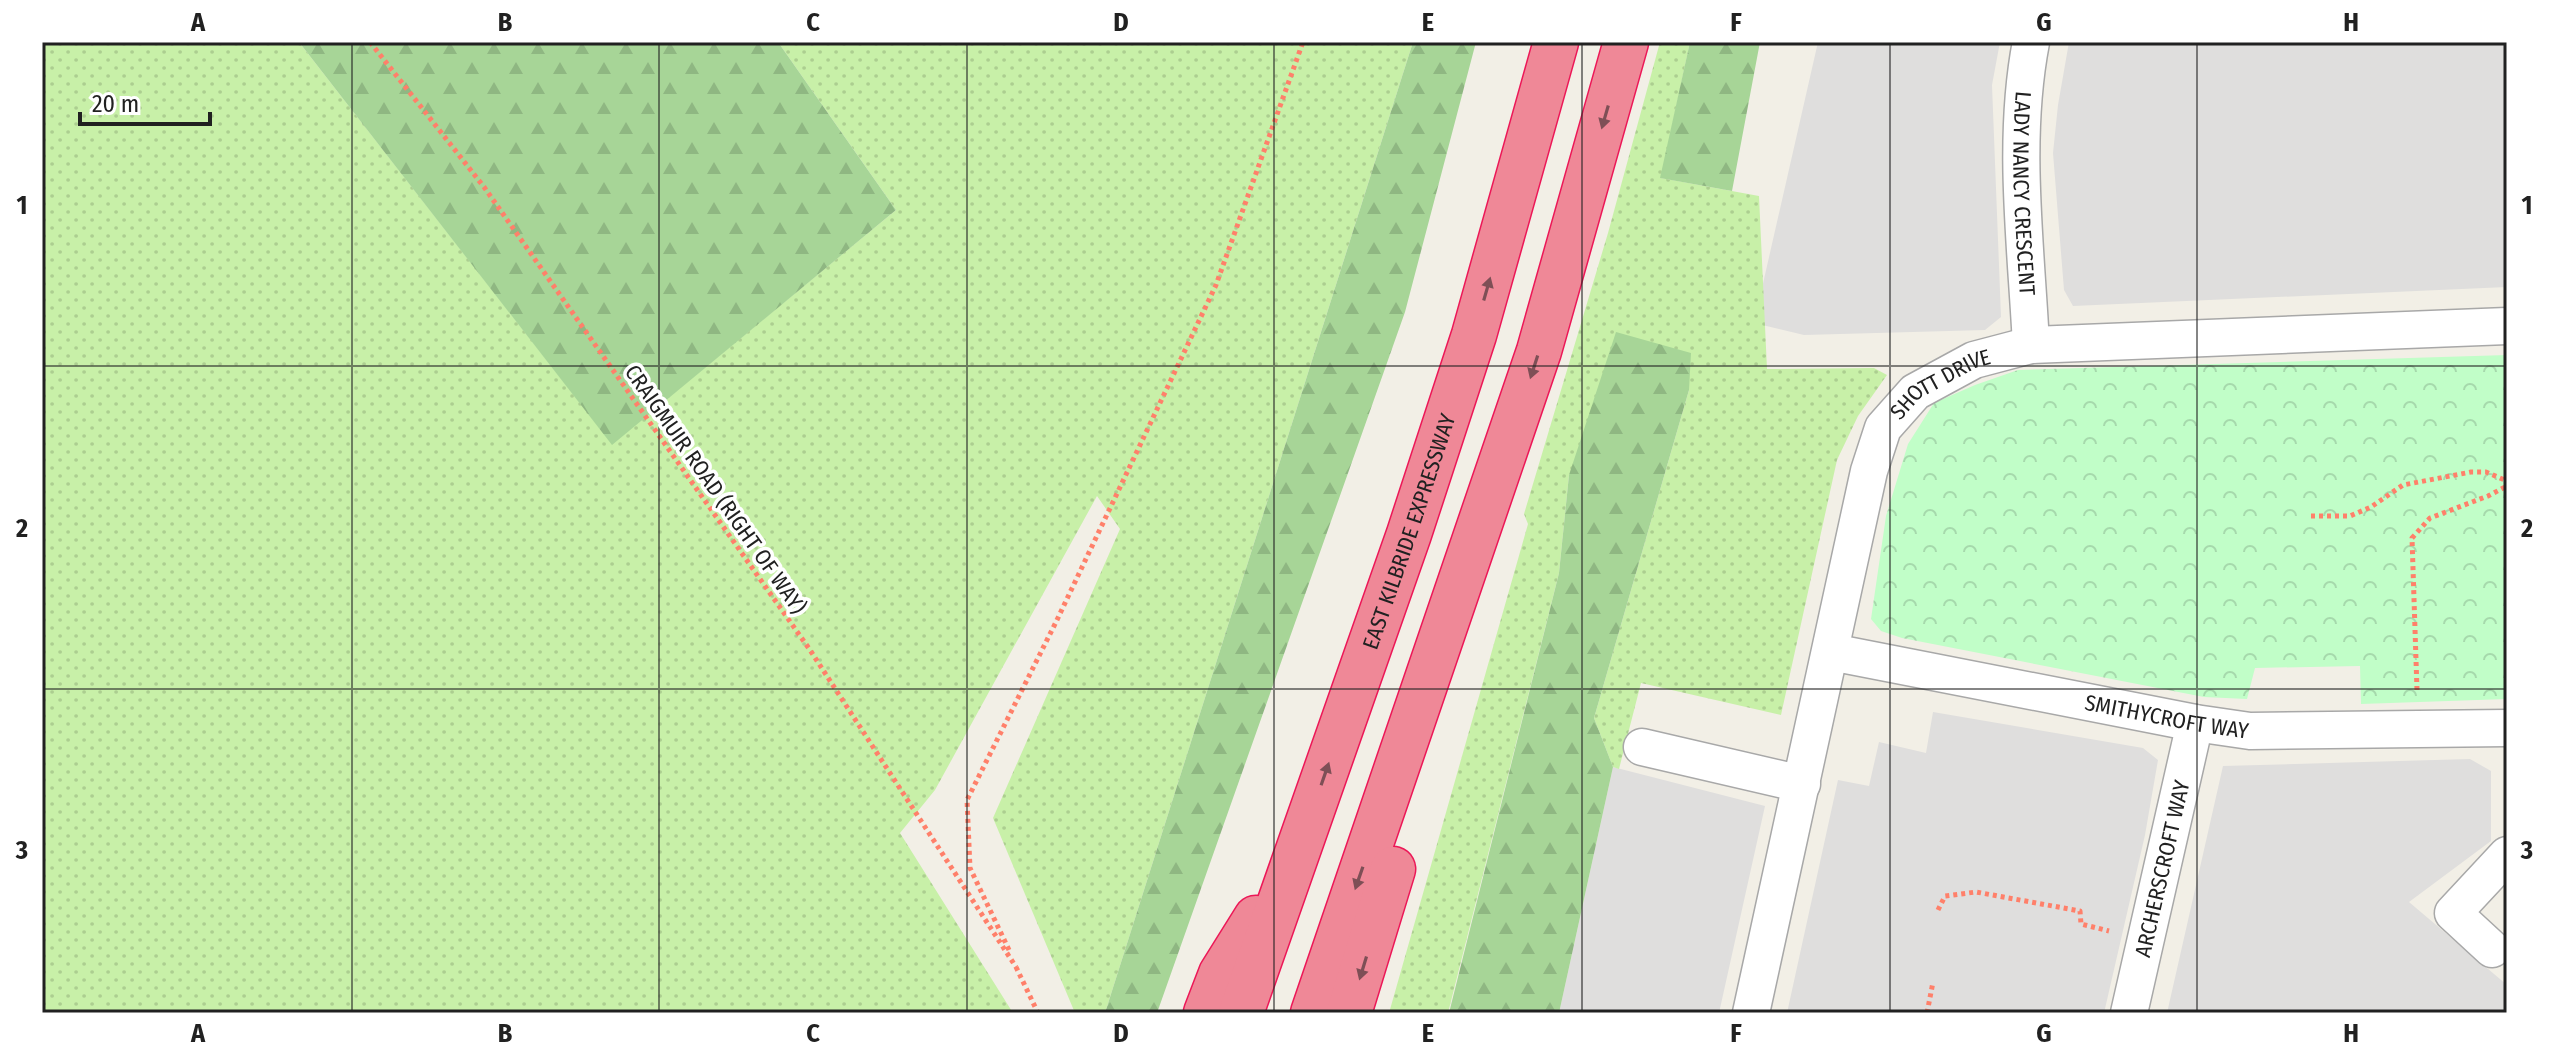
<svg xmlns="http://www.w3.org/2000/svg" width="2549" height="1055" font-family="'Fira Sans Condensed',sans-serif">
	<style>
		.residential { fill: #dfdedd }
		.grass { fill: url(#grass-dots) }
		.forest { fill: url(#forest-firs) }
		.park { fill: url(#park-crowns) }
		.lines { fill: none; stroke-linecap: round; stroke-linejoin: round }
		.street-casing { stroke: #a8a8a8; stroke-width: 39 }
		.highway-casing { stroke: #ec1757; stroke-width: 47 }
		.path { stroke: #ff806a; stroke-width: 5; stroke-dasharray: 4 4; stroke-linecap: butt }
		.street { stroke: #fff; stroke-width: 36 }
		.highway { stroke: #ef8897; stroke-width: 44 }
		.oneway { fill: #7e4f56 }
		.grid { fill: none; stroke: #212121; stroke-width: 2; stroke-opacity: 0.55 }
		.labels { text-anchor: middle; stroke-width: 7; stroke-linejoin: round; paint-order: stroke }
		.street-label { font-size: 22px; fill: #212121; stroke: #fff }
		.neatline { fill: none; stroke: #212121; stroke-width: 3 }
		.grid-label { font-size: 26px; text-anchor: middle; font-weight: bold; fill: #212121 }
	</style>
	<defs>
		<pattern id="grass-dots" width="8" height="8" patternUnits="userSpaceOnUse" patternTransform="scale(2)"><rect width="8" height="8" fill="#c8f0a8"/><path d="M2 2h.1M6 6h.1" fill="none" stroke="#acce90" stroke-width="1.8" stroke-linecap="round"/></pattern>
		<pattern id="forest-firs" width="22" height="20" patternUnits="userSpaceOnUse" patternTransform="scale(2)"><rect width="22" height="20" fill="#a7d597"/><path d="M5 1l3.5 6h-7zM16 11l3.5 6h-7z" fill="#8fb782"/></pattern>
		<pattern id="park-crowns" width="20" height="18" patternUnits="userSpaceOnUse" patternTransform="scale(2)"><rect width="20" height="18" fill="#c1fec8"/><path d="M2 6a3 3 0 1 1 6 0M12 15a3 3 0 1 1 6 0" fill="none" stroke="#a6d9ac"/></pattern>
	</defs>
	<rect width="100%" height="100%" fill="#f2efe6"/>
	<path class="residential" d="M1818 42H2000L1992 85 2001 317 1985 330 1804 335 1754 323Z
		M2069 42H2507V287L2073 306 2064 290 2053 153 2058 105Z
		M1933 712 2143 748 2158 760 2145 835 2104 1013H1787L1838 780 1869 786 1879 742 1926 753Z
		M2470 759 2491 771V841L2409 902 2507 985V1013H2167L2223 766Z
		M1613 767 1765 806 1719 1013H1559Z"/>
	<path class="grass" d="M42 42H299L612 444 896 210 778 42H1413L1105 1013H1075L993 818 1120 529 1097 496 935 790 900 833 1013 1013H42Z
		M1660 42H1690L1661 178 1759 196 1767 369 1874 368 1887 375 1858 416 1837 460 1781 715 1641 683 1619 769 1613 767 1594 718 1689 390 1569 475 1559 573 1448 1013H1389L1528 524 1524 514 1608 233Z"/>
	<path class="forest" d="M299 42H778L896 210 612 445Z
		M1413 42H1476L1405 312 1157 1013H1105Z
		M1690 42H1760L1732 191 1660 178Z
		M1616 332 1691 353 1689 390 1594 718 1613 767 1559 1013H1449L1559 573 1569 475Z"/>
	<path class="park" d="M2507 355V699L2361 704 2360 666 2255 668 2247 699 2204 697 1902 638 1881 631 1871 619 1886 516 1908 444 1934 403 1975 385 2018 370Z"/>
	<g class="lines">
		<defs>
			<g id="street">
				<path id="s1" d="M2031 42C2012 141 2026 245 2031 345"/>
				<path id="s2" d="M1831 652 2195 723 2250 731 2507 728"/>
				<path d="M1642 747 1802 784"/>
				<path d="M2492 949 2453 913 2507 855"/>
				<path id="s3" d="M1751 1013 1869 471 1883 428 1915 392 1974 360 2031 345 2507 326"/>
				<path id="s4" d="M2129 1013 2195 723"/>
			</g>
			<g id="highway">
				<path d="M1206 1013 1221 974 1256 918"/>
				<path id="s5" d="M1241 1013 1409 534 1474 335 1556 42"/>
				<path d="M1313 1013 1539 351 1626 42"/>
				<path d="M1349 1013 1393 869"/>
			</g>
		</defs>
		<use href="#street" class="street-casing"/>
		<use href="#highway" class="highway-casing"/>
		<path class="path" d="M370 42 484 187 810 650 1016 967
			M2311 516H2350L2371 507 2403 485 2471 472H2486L2507 481
			M2417 690 2412 538 2430 518 2488 496 2507 486
			M1938 910 1945 896 1976 892 2080 911 2081 924 2109 931
			M1009 950 970 868 967 800 1056 622 1216 285 1303 42
			M1016 967 1038 1013
			M1927 1013 1933 982"/>
		<use href="#street" class="street"/>
		<use href="#highway" class="highway"/>
	</g>
	<defs><path id="oneway-solid" d="M-6-.8H1V-3.2L6.5 0L1 3.2V.8H-6Z" transform="scale(2)"/></defs>
	<g class="oneway">
		<use href="#oneway-solid" transform="translate(1605 117) rotate(106)"/>
		<use href="#oneway-solid" transform="translate(1487 289) rotate(-74)"/>
		<use href="#oneway-solid" transform="translate(1534 367) rotate(108)"/>
		<use href="#oneway-solid" transform="translate(1325 774) rotate(-71)"/>
		<use href="#oneway-solid" transform="translate(1359 878) rotate(109)"/>
		<use href="#oneway-solid" transform="translate(1363 968) rotate(107)"/>
	</g>
	<path class="grid" d="M352 42V1013M659 42V1013M967 42V1013M1274 42V1013M1582 42V1013M1890 42V1013M2197 42V1013M42 366H2507M42 689H2507"/>
	<g class="labels">
		<g class="street-label">
			<text dy="8" stroke="none"><textPath href="#s1" startOffset="152">LADY NANCY CRESCENT</textPath></text>
			<text dy="8" stroke="none"><textPath href="#s3" startOffset="674">SHOTT DRIVE</textPath></text>
			<text transform="translate(716 489) rotate(55)" y="8">CRAIGMUIR ROAD (RIGHT OF WAY)</text>
			<text dy="8" stroke="none"><textPath href="#s5" startOffset="510">EAST KILBRIDE EXPRESSWAY</textPath></text>
			<text dy="8" stroke="none"><textPath href="#s2" startOffset="342">SMITHYCROFT WAY</textPath></text>
			<text dy="8" stroke="none"><textPath href="#s4" startOffset="148">ARCHERSCROFT WAY</textPath></text>
		</g>
	</g>
	<rect width="2549" height="1055" fill="none" stroke="#ffffff" stroke-width="88"/>
	<path d="M80 112v12h130v-12" fill="none" stroke="#212121" stroke-width="4"/>
	<text x="92" y="112" font-size="24" fill="#212121" stroke="#ffffff" stroke-width="6" paint-order="stroke">20 m</text>
	<rect x="44" y="44" width="2461" height="967" class="neatline"/>
	<g class="grid-label">
		<text x="198" y="31">A</text>
		<text x="505" y="31">B</text>
		<text x="813" y="31">C</text>
		<text x="1121" y="31">D</text>
		<text x="1428" y="31">E</text>
		<text x="1736" y="31">F</text>
		<text x="2044" y="31">G</text>
		<text x="2351" y="31">H</text>
		<text x="22" y="214">1</text>
		<text x="2527" y="214">1</text>
		<text x="22" y="537">2</text>
		<text x="2527" y="537">2</text>
		<text x="22" y="859">3</text>
		<text x="2527" y="859">3</text>
		<text x="198" y="1042">A</text>
		<text x="505" y="1042">B</text>
		<text x="813" y="1042">C</text>
		<text x="1121" y="1042">D</text>
		<text x="1428" y="1042">E</text>
		<text x="1736" y="1042">F</text>
		<text x="2044" y="1042">G</text>
		<text x="2351" y="1042">H</text>
	</g>
</svg>
